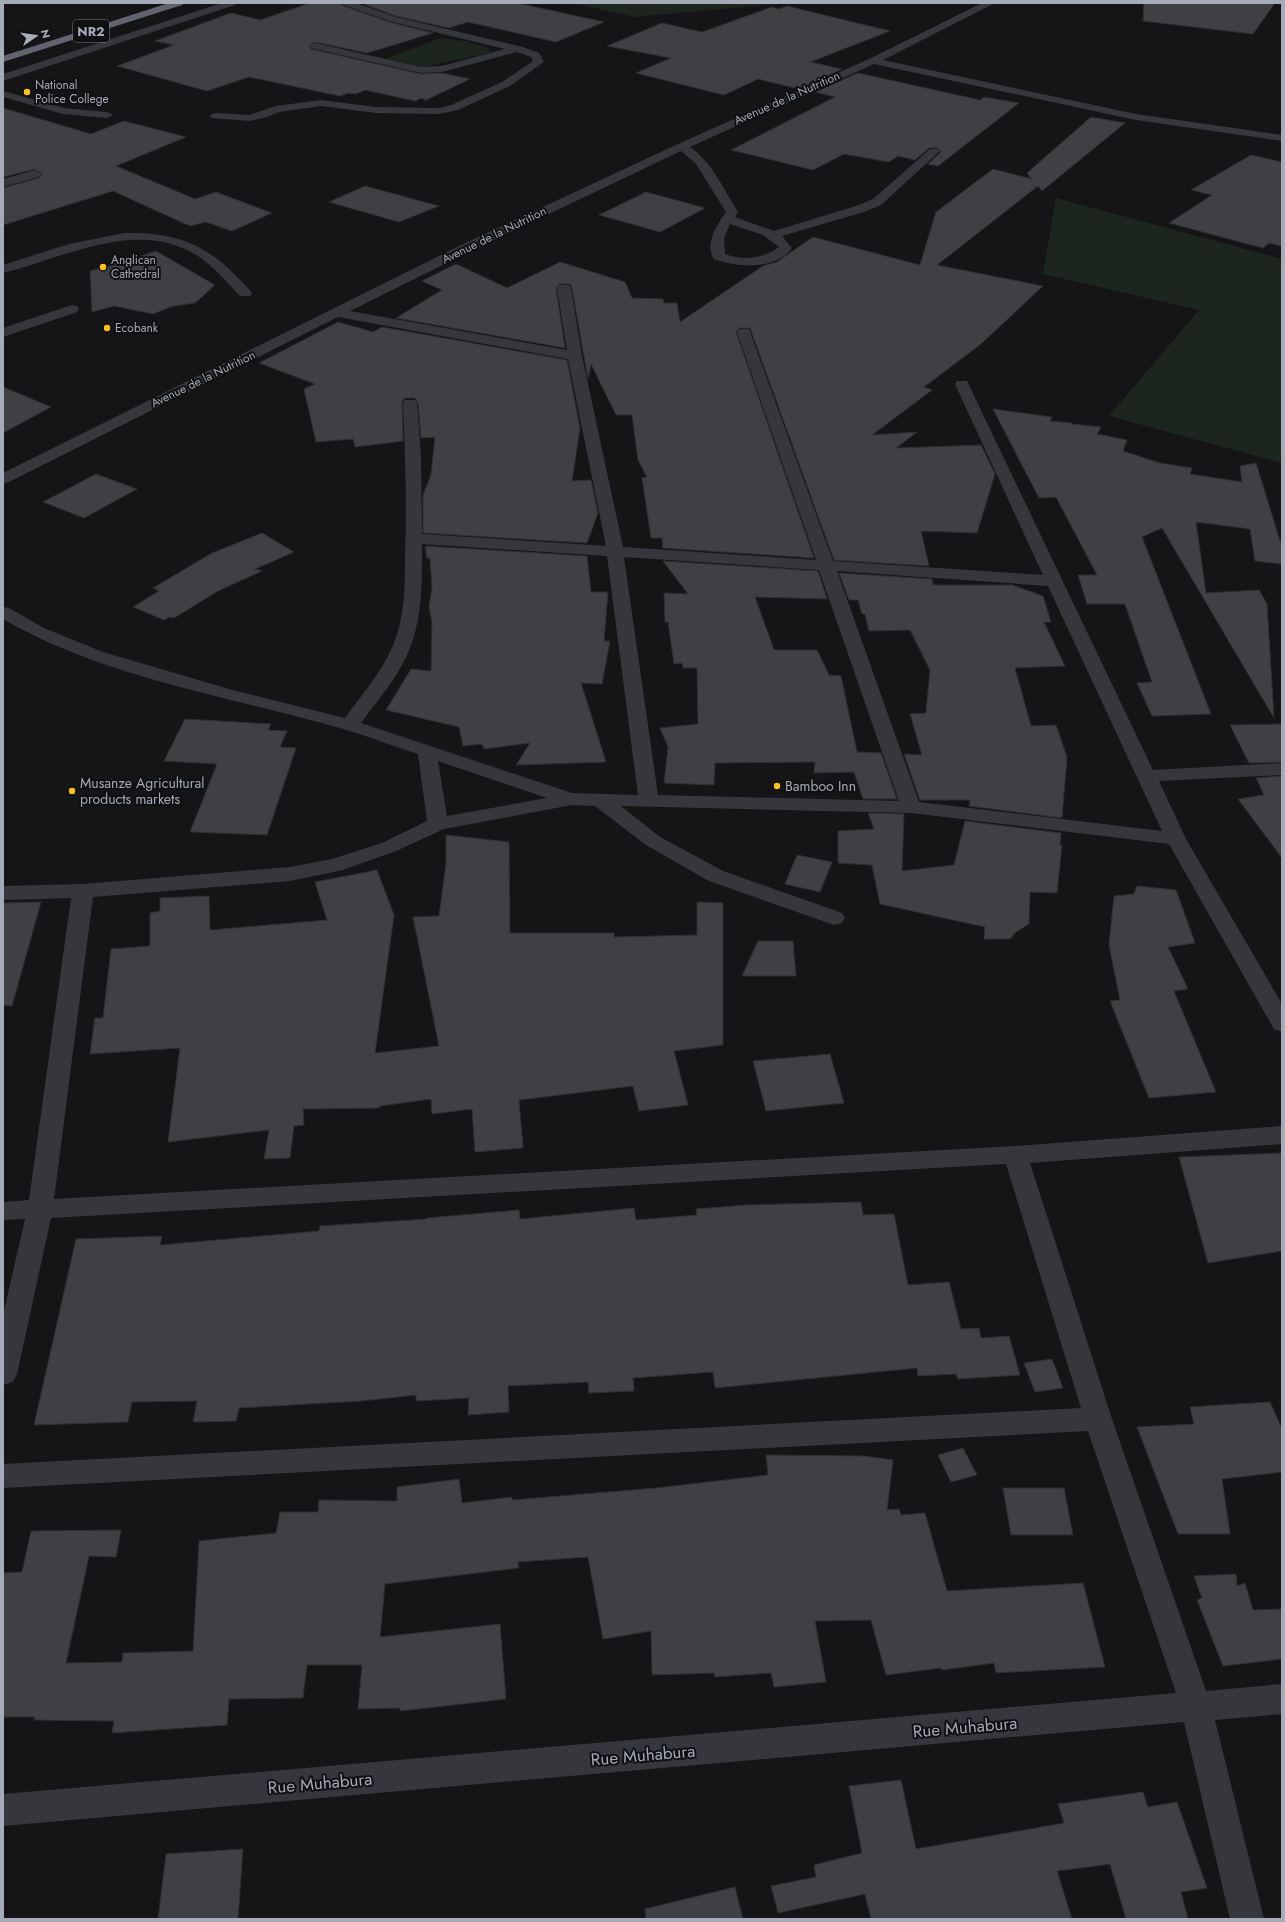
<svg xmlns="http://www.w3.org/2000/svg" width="1285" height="1922" font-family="Jost,sans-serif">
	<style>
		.green { fill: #1d261e }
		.building { fill: #3f4044; stroke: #2f2f33 }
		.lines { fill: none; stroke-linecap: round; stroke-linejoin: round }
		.minor { fill: #36373d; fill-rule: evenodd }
		.highway { fill: #61646e; fill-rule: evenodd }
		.poi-dot { fill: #ffbe25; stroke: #101012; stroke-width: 1.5 }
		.labels { text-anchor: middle; stroke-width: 4; stroke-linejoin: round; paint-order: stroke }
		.far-poi-label { font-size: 12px; fill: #a6abb8; stroke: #101012; text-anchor: start }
		.far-street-label { font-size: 12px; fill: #a6abb8; stroke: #101012 }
		.shield { fill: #101012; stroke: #797c86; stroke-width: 1 }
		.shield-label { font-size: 13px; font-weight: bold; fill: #a6abb8 }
		.poi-label { font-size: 14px; fill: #a6abb8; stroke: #101012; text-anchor: start }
		.near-street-label { font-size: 17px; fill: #a6abb8; stroke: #101012 }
	</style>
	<rect width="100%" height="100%" fill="#151517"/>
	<path class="green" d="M572 3H787L635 17Z
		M441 38 464 41 488 48 490 53 423 67 385 59Z
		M1056 198 1282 259V463L1109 416 1199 310 1043 274Z"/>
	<path class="building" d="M310 3H340L344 6 389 22 433 33 367 53 315 42 309 46 311 49 421 74 442 73 470 79 426 100 421 98 415 101 365 90 356 94 348 93 340 96 249 77 207 91 117 66 174 45 155 41 231 13 260 20Z
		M361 3H517L604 22 556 42 468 22 449 28 396 16Z
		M1144 3H1275L1253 34 1143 21Z
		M787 6 890 31 810 62 842 69 799 89 758 79 724 95 636 73 671 58 607 46 662 23 702 32 772 7 779 9Z
		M858 73 980 100 984 97 1019 103 938 166 928 164 941 152 938 148H929L915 160 898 156 889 162 844 154 813 170 731 150 835 97 815 92Z
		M3 108 91 134 124 121 186 137 116 166 195 199 216 192 272 213 232 231 206 222 190 226 113 191 3 225V188L39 178 42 174 35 169 3 177Z
		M1091 117 1125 123 1042 191 1038 186 937 265 1043 286 981 344 924 387 932 390 872 435 917 432 896 448 981 445 995 474 977 533 921 531 929 566 834 560 750 328H739L736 332 814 558 663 548 662 538H651L642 478 647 477 638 460 632 415H616L591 364 588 379 572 288 570 284H559L556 288 565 348 396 318 442 290 422 281 456 264 507 288 560 262 625 282 632 298 663 299 664 303H677L680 322 763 266 777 262 813 237 920 265 936 212 993 169 1032 179 1027 173Z
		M1251 155 1282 162V246L1269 243 1263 248 1169 223 1212 195 1191 190Z
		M365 186 439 206 399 222 329 202Z
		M646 192 705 208 660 232 599 215Z
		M156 251 215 285 195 303 173 306 153 314 114 306 92 312 90 271 117 264Z
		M338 322 373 332 382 327 567 360 580 428 572 481 591 480 598 513 587 543 423 533V495L431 475 435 437 421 438 418 403 415 398H405L402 402 403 441 355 447 353 439 316 442 304 389 315 384 259 363Z
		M3 387 51 407 3 433Z
		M993 409 1052 417 1050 421 1072 423 1071 424 1101 427 1097 434 1127 440 1123 451 1160 463 1192 468 1190 474 1242 482 1240 466 1256 463 1282 547V564L1255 561 1250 529 1196 522 1206 593 1259 590 1267 604 1274 718 1162 528 1142 537 1211 714 1152 716 1137 683 1152 682 1125 604H1087L1078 575H1097L1056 497 1039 498Z
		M96 474 137 489 84 518 43 502Z
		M262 533 294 552 255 569 262 571 218 591 174 618 169 617 164 620 133 607 159 591 153 588 212 553Z
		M425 546 587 556 591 592H608L604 641H610L602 684 581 683 606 762 516 765 530 743 484 749 482 744 463 746 459 727 386 710 411 669 431 671 432 623 429 607 432 588 430 558H427Z
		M663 561 818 571 827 599 755 597 774 650H817L829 675 841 676 857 752 881 753 897 799H863L854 772 814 773 815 762 715 763 714 785 664 783 668 747 660 728 698 724 697 668H683L682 663 674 664 668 622H665L664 593 688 594Z
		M839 573 932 579 933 585H1012L1043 596 1051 622H1044L1065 666 1015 668 1031 726 1056 725 1067 757 1062 818 969 806 970 800H920L904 754 922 755 910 714 926 713 930 670 910 630 869 631 865 614H862L858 600H849Z
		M185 719 271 724 268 730 287 731 280 747 296 748 267 835 190 832 217 764 164 761Z
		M1282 724V762L1249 763 1230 725Z
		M1282 776V858L1238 799 1264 795 1256 778Z
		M868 813 904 814 902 871 954 865 965 821 1061 833 1060 845H1062L1057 893 1030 892 1029 924 1016 932 1010 939H984L985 927 880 904 872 865 838 863V831L874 829Z
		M446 835 509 842 510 933H614V937L697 935V902L723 903V1045L674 1051 688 1105 639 1111 633 1086 519 1100 523 1148 475 1152 472 1109 432 1114 431 1099 380 1106 379 1108 303 1109 304 1125 294 1126 290 1158 264 1159 269 1130 168 1142 180 1048 90 1054 95 1018H103L111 949 150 946V913L160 911V898L209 896 210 930 327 920 315 882 377 870 394 915 375 1053 439 1046 413 917 439 916 446 864Z
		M797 855 832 862 820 892 785 884Z
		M1137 886 1176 890 1195 943 1168 947 1188 989 1174 991 1216 1092 1149 1098 1110 1001 1120 1000 1109 945 1114 896 1134 894Z
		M41 902 12 1006 3 1005V903Z
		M758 941H793L796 976H742Z
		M830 1054 844 1103 766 1111 753 1061Z
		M1282 1153V1251L1208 1263 1179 1157Z
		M861 1202 863 1215 894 1214 908 1285 949 1282 961 1329 979 1328 981 1338 1009 1336 1020 1375 958 1379 956 1374 918 1376 917 1368 715 1388 713 1372 633 1378 634 1391 589 1393 588 1382 508 1386 509 1412 468 1415 469 1398 416 1401V1395L361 1401 239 1408 236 1421 193 1422 197 1401 132 1402 128 1422 34 1425 76 1239 162 1236 160 1245 319 1231 320 1226 427 1219V1218L519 1210 520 1219 634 1208 636 1220 697 1215 696 1209 747 1205Z
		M1052 1359 1063 1388 1035 1392 1024 1363Z
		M1270 1402 1282 1429V1472L1222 1479 1230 1534H1178L1137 1427 1194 1424 1190 1407Z
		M963 1448 977 1475 951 1482 938 1455Z
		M766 1455 864 1456 893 1460 887 1510 899 1509 901 1515 925 1513 947 1591 1083 1583 1105 1667 996 1673 994 1663 942 1670 941 1668 886 1675 871 1620 815 1621 826 1682 774 1687 771 1673 715 1677 714 1673 652 1675 651 1631 603 1639 588 1557 518 1562 519 1568 385 1584 380 1637 500 1624 506 1699 400 1711V1708L358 1709 362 1665H307L303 1698 229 1699 227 1725 112 1733 114 1721 34 1720 35 1717H3V1573L22 1572 31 1531 121 1530 116 1557 89 1556 66 1663 122 1662 123 1653 193 1651 199 1541 276 1533 280 1512H318L319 1500 397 1501V1487L459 1479 462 1503 512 1497V1500L656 1488 768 1475Z
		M1003 1488H1064L1073 1535H1011Z
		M1236 1574 1237 1586 1245 1583 1253 1610 1282 1609V1659L1223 1666 1197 1600 1202 1598 1194 1576Z
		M901 1780 916 1849 1064 1823 1058 1804 1143 1792 1148 1807 1177 1802 1207 1888 1181 1892 1188 1919H1126L1110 1864 1057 1871 1072 1919H871L865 1894 778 1913 771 1886 816 1877 814 1865 862 1853 849 1786Z
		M243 1849 238 1919H158L166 1854Z
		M735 1887 743 1919H646L645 1909Z"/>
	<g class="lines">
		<path class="minor" d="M222 3H237L235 5 3 81V74Z
			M342 3H356L396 17 523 47 539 53 544 62 510 86 458 110 439 114 376 113 321 106 279 112 267 117 249 121 212 118 210 116 212 114 216 113 249 115 276 106 321 100 376 107 439 108 451 105 502 82 533 61 531 57 517 52 442 72 421 73 311 48 310 46 315 43 421 67 442 66 505 49 389 21 344 5Z
			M982 3H995L883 60 1136 114 1282 135V141L1136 120 874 64 690 147C712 162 724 190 738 212L735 217 774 231 856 206 873 199 930 149H938L940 151 881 205 864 212 782 236 792 248C777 270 736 268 714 259 704 244 717 225 726 212L696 164 681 151 469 252 350 311 567 350 557 288 559 285H569L571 288 582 356 623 547 816 560 737 332 739 329H749L833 561 1043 575 955 384 957 381H967L1153 770 1282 763V775L1159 781 1186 839 1282 1004V1032L1274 1029 1271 1024 1169 844 911 813 621 806 660 837 723 871 842 913 845 918 842 923 834 925 709 881 646 845 595 806 572 805 444 829 396 851 343 870 290 881 93 897 54 1199 1015 1146 1282 1126V1144L1030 1163 1112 1419 1206 1691 1282 1684V1714L1215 1720 1264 1919H1230L1184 1722 3 1826V1794L1176 1693 1088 1431 3 1488V1464L1081 1408 1006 1164 51 1218 17 1374 13 1382 3 1385V1315L25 1219 3 1220V1202L29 1200 71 898 3 900V886L83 884 290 867 332 859 382 843 427 821 418 754C393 746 368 736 343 729 229 696 107 679 3 619V607L9 608 44 628 103 652 229 689 345 718C365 690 391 662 399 627 405 604 405 579 405 555 407 504 405 454 403 403L405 400H415L417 403 421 457 422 534 606 546 568 359 338 317 9 482 3 484V473L459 246 678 144 869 59ZM730 224 763 235 779 247C763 259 743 261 725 254L724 238ZM422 544 607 556 638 795 572 793 361 723C375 704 391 685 402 665 423 628 422 585 422 544ZM624 557 819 570 899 801 658 795ZM837 571 1048 586 1162 831 919 802ZM438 761 547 798 447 816Z
			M3 91 64 108 107 112 113 115 107 118 63 114 3 97Z
			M35 170 41 174 39 177 3 187V179Z
			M124 233C168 232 200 240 233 273 239 279 247 286 252 293L250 296H240C227 282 214 267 198 256 137 217 64 258 3 273V265L69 244Z
			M72 305 77 306 79 309 77 312 3 337V328Z"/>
		<path class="highway" d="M169 3H184L182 5 3 62V56Z"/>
	</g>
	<g class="poi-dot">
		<circle cx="27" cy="92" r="4"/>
		<circle cx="103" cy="267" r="4"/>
		<circle cx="107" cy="328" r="4"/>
		<circle cx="777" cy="786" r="4"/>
		<circle cx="72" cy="791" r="4"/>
	</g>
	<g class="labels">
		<g class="far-poi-label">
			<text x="35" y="89">National<tspan x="35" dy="14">Police College</tspan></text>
			<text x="111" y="264">Anglican<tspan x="111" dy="14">Cathedral</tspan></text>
			<text x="115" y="332">Ecobank</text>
		</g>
		<g class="far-street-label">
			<text transform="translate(787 98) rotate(-24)" y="4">Avenue de la Nutrition</text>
			<text transform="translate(494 235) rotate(-26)" y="4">Avenue de la Nutrition</text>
			<text transform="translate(203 379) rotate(-26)" y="4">Avenue de la Nutrition</text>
		</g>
		<rect class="shield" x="73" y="20" width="36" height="22" rx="3"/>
		<g class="shield-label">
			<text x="91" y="36">NR2</text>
		</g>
		<g class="poi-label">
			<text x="80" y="788">Musanze Agricultural<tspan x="80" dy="16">products markets</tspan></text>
			<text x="785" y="791">Bamboo Inn</text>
		</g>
		<g class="near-street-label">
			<text transform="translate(965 1727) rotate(-5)" y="6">Rue Muhabura</text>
			<text transform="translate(643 1755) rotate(-5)" y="6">Rue Muhabura</text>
			<text transform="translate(320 1783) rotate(-5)" y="6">Rue Muhabura</text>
		</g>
	</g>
	<rect width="1285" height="1922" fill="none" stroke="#a6abb8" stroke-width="8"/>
	<g transform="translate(36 36) rotate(77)" stroke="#101012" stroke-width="3" paint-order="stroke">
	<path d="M0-3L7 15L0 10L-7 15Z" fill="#a6abb8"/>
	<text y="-6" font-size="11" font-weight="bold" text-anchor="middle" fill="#a6abb8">N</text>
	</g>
</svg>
